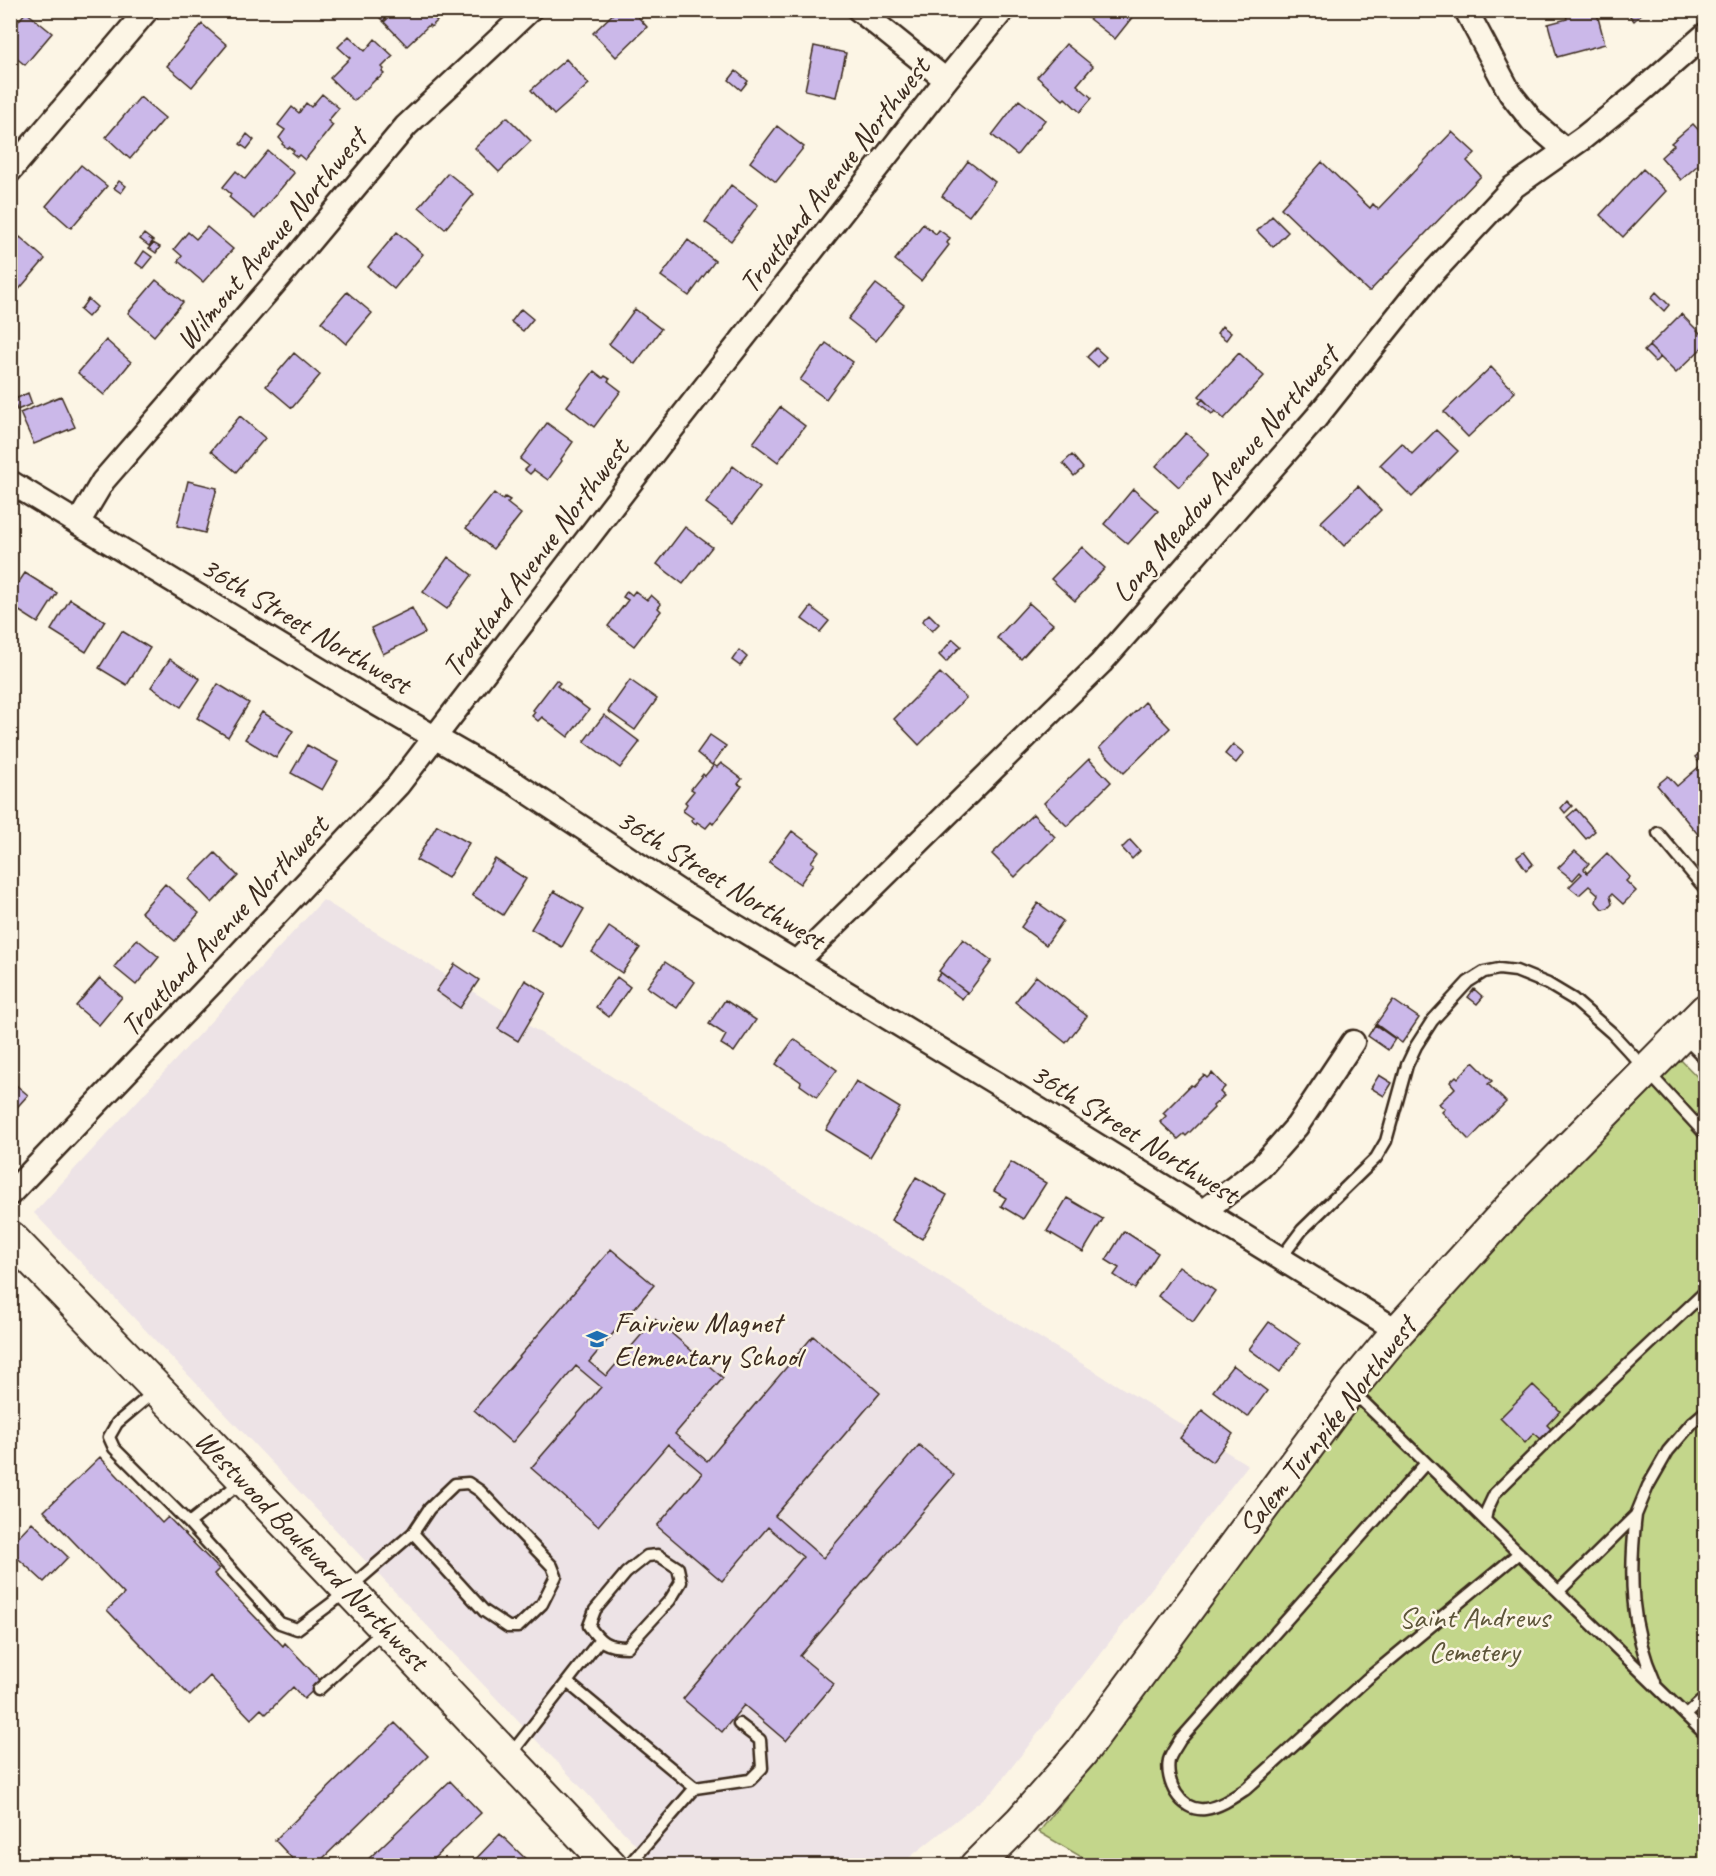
<svg xmlns="http://www.w3.org/2000/svg" width="1716" height="1876" font-family="Caveat,sans-serif">
	<style>
		.built { fill: #ede3e6 }
		.green { fill: #c3d68b; stroke: #7f8054; stroke-width: 1.5 }
		.building { fill: #cbb8e9; stroke: #3b2a1e; stroke-width: 1.5 }
		.lines { fill: none; stroke-linecap: round; stroke-linejoin: round }
		.lane-casing { stroke: #3b2a1e; stroke-width: 15 }
		.street-casing { stroke: #3b2a1e; stroke-width: 27 }
		.secondary-casing { stroke: #3b2a1e; stroke-width: 36 }
		.lane { stroke: #fcf5e5; stroke-width: 10 }
		.street { stroke: #fcf5e5; stroke-width: 22 }
		.secondary { stroke: #fcf5e5; stroke-width: 32 }
		.labels { text-anchor: middle; stroke-width: 5; stroke-linejoin: round; paint-order: stroke }
		.street-label { font-size: 30px; fill: #3b2a1e; stroke: #fcf5e5 }
		.poi-label { font-size: 30px; fill: #3b2a1e; stroke: #fcf5e5; text-anchor: start }
		.park-label { font-size: 30px; fill: #5d5539; stroke: #fcf5e5 }
	</style>
	<rect width="100%" height="100%" fill="#fcf5e5"/>
	<filter id="ink" filterUnits="userSpaceOnUse"><feTurbulence type="fractalNoise" baseFrequency=".0167" numOctaves="2"/><feDisplacementMap in="SourceGraphic" scale="12" xChannelSelector="R" yChannelSelector="G"/><feConvolveMatrix kernelMatrix="1 2 1 2 8 2 1 2 1" color-interpolation-filters="sRGB"/></filter>
	<g filter="url(#ink)">
		<path class="built" d="M323 900 1248 1465 993 1791 900 1865H655L34 1213Z"/>
		<path class="green" d="M1679 1058 1706 1086 1705 1865H1095L1039 1832 1108 1744 1347 1417 1445 1299 1582 1152Z"/>
		<path class="building" d="M379 10H389L391 13 383 21 376 14Z
			M392 10H445L435 19 437 21 431 27 429 25 407 46 384 22 394 13Z
			M617 10H632L647 27 616 57 593 33Z
			M1095 10H1138L1115 39 1088 18Z
			M1565 10H1596L1605 44 1557 57 1548 24 1567 19Z
			M1625 10H1646L1634 21Z
			M26 12 52 33 25 65 10 53V31Z
			M202 24 227 45 192 87 167 66Z
			M349 36 365 51 375 39 393 56 382 67 384 69 382 72 384 74 378 79 377 78 354 101 330 78 350 58 338 47Z
			M1066 44 1093 66 1077 85 1092 98 1080 112 1065 98 1063 100 1037 77Z
			M814 46 846 53 836 97 805 90Z
			M566 59 589 84 554 115 531 90Z
			M736 71 748 81 741 90 729 80Z
			M322 94 339 108 328 121 333 125 305 160 299 155 297 157 292 153 294 151 289 147 287 148 282 144 283 142 279 138 285 130 278 125 292 107 299 113 306 103 311 107Z
			M140 97 165 118 130 159 106 137Z
			M1019 100 1045 120 1017 155 992 135Z
			M507 117 531 141 499 172 475 148Z
			M1693 124 1706 138V158L1681 180 1661 157 1674 145 1671 143Z
			M777 126 804 147 776 182 750 162Z
			M1452 132 1475 153 1467 161 1481 176 1370 291H1368L1281 208 1322 162 1370 208 1373 204 1378 209Z
			M247 134 254 140 247 149 240 144Z
			M268 151 294 173 255 219 229 197 231 194 223 187 236 171 245 179Z
			M968 161 995 182 969 216 942 196Z
			M81 165 107 186 71 228 46 206Z
			M1643 169 1666 191 1623 237 1600 215Z
			M448 173 474 194 445 229 419 207Z
			M119 181 126 186 121 193 114 188Z
			M731 185 758 205 731 241 705 222Z
			M1272 216 1288 232 1273 247 1257 231Z
			M923 224 936 234 939 230 950 238 947 243 949 245 921 281 895 260Z
			M207 227 233 249 203 282 178 261 182 256 174 249 188 232 196 239Z
			M397 232 423 254 394 289 368 267Z
			M144 234 153 241 149 246 140 239Z
			M20 237 45 259 10 300V248Z
			M688 240 715 261 689 296 661 276Z
			M153 243 160 247 156 253 149 248Z
			M144 251 152 257 143 268 136 263Z
			M156 280 183 302 154 336 128 313Z
			M876 284 904 305 876 341 848 319Z
			M347 292 372 313 346 344 321 322Z
			M1656 292 1669 305 1664 311 1651 298Z
			M88 299 97 307 88 317 80 310Z
			M521 309 533 319 523 331 511 322Z
			M635 309 661 329 635 364 609 344Z
			M1681 314 1706 339V344L1676 373 1649 346Z
			M1222 326 1231 333 1226 340 1217 333Z
			M106 340 131 362 104 395 78 373Z
			M826 343 853 362 826 399 800 380Z
			M1649 346 1660 357 1655 362 1644 351Z
			M1096 348 1106 357 1098 367 1087 357Z
			M294 353 320 375 292 408 266 386Z
			M1239 353 1264 376 1224 419 1199 396Z
			M1491 367 1515 392 1468 437 1444 412Z
			M594 371 603 378 605 376 610 379 608 381 621 391 594 427 567 406Z
			M28 393 32 404 17 410 13 400Z
			M61 396 75 427 34 444 20 413Z
			M1203 399 1215 411 1212 414 1199 403Z
			M780 407 805 426 778 462 753 443Z
			M240 416 265 438 236 472 211 451Z
			M547 423 573 442 561 459 562 461 548 480 534 470 530 474 525 470 529 466 520 459Z
			M1436 430 1458 451 1412 497 1380 465 1402 443 1412 454Z
			M1186 433 1209 454 1179 487 1156 466Z
			M1072 455 1083 468 1074 476 1063 463Z
			M733 466 760 487 733 523 706 503Z
			M188 481 217 488 205 533 177 526Z
			M1358 486 1381 510 1344 546 1321 522Z
			M1133 489 1158 511 1128 544 1104 524Z
			M494 493 503 500 505 497 510 500 507 503 521 514 493 549 466 528Z
			M685 527 712 547 683 584 657 564Z
			M1082 547 1105 568 1075 601 1051 579Z
			M448 557 472 575 447 609 423 592Z
			M25 573 57 593 38 623 10 605V595Z
			M627 591 632 595 635 591 647 600 651 595 661 604 658 608 661 611 634 646 608 626 628 600 623 597Z
			M70 599 105 621 86 652 51 630Z
			M1029 603 1053 624 1021 659 997 638Z
			M811 607 829 621 820 632 802 619Z
			M412 608 425 633 383 654 371 628Z
			M929 614 939 624 932 631 922 621Z
			M122 631 150 648 127 685 99 668Z
			M953 639 961 646 946 662 939 655Z
			M739 650 747 657 740 666 732 660Z
			M170 659 200 679 181 707 151 687Z
			M940 673 966 698 919 745 894 719Z
			M556 680 560 683 557 686 589 710 568 737 542 717 538 721 532 716 535 712 533 710Z
			M630 680 657 699 635 730 608 711Z
			M218 684 249 703 228 737 197 718Z
			M1145 702 1170 728 1124 773 1099 748Z
			M262 712 293 731 276 758 245 739Z
			M604 715 640 742 620 768 584 741Z
			M710 735 726 746 712 765 697 753Z
			M1233 744 1244 753 1236 763 1225 754Z
			M307 745 338 762 322 790 291 773Z
			M1706 748V844L1657 785 1668 776 1677 786 1701 765 1695 757Z
			M1089 759 1111 782 1067 826 1044 803Z
			M721 763 742 779 738 784 742 786 713 824 711 822 706 828 697 822 696 824 691 820 693 818 683 811 687 804 685 802 694 791 691 789 703 774 705 776 714 765 717 767Z
			M1567 801 1572 806 1565 813 1561 808Z
			M1576 809 1595 831 1586 839 1567 817Z
			M1033 814 1055 837 1015 877 992 854Z
			M437 825 469 843 448 878 416 860Z
			M792 831 819 851 811 862 814 864 800 884 769 862Z
			M1130 840 1140 851 1132 859 1122 848Z
			M1575 851 1589 863 1584 869 1587 873 1607 853 1630 877 1626 881 1636 891 1623 904 1612 894 1610 896 1612 904 1608 908 1602 909 1596 902 1598 894 1589 886 1579 895 1569 887 1582 874 1580 872 1573 880 1558 868Z
			M1524 852 1533 864 1526 870 1517 857Z
			M215 853 238 876 212 903 189 879Z
			M495 859 526 879 503 915 472 895Z
			M165 884 199 913 175 941 141 912Z
			M554 891 584 909 562 947 531 929Z
			M1038 903 1063 921 1046 945 1021 927Z
			M609 927 640 948 622 973 592 952Z
			M137 939 159 957 136 985 114 967Z
			M963 939 992 961 968 993 939 971Z
			M665 962 695 982 677 1008 647 987Z
			M455 964 479 980 460 1008 436 991Z
			M941 973 967 992 962 999 936 979Z
			M1036 976 1087 1016 1066 1043 1015 1002Z
			M617 977 630 987 609 1017 596 1007Z
			M100 978 122 997 99 1025 76 1006Z
			M525 980 546 993 518 1041 498 1029Z
			M1474 989 1483 997 1477 1004 1468 997Z
			M725 1000 756 1020 734 1052 721 1044 726 1035 709 1024Z
			M1393 1000 1419 1018 1402 1043 1376 1024Z
			M1375 1025 1395 1039 1388 1050 1368 1036Z
			M794 1039 837 1070 817 1097 800 1085 801 1082 776 1064Z
			M1473 1062 1492 1081 1488 1084 1506 1102 1469 1140 1442 1112 1445 1109 1439 1104 1455 1088 1450 1082 1456 1076 1458 1078Z
			M1212 1073 1225 1087 1220 1092 1224 1096 1213 1106 1214 1108 1186 1136 1184 1134 1178 1139 1160 1122 1166 1116 1163 1113 1191 1085 1193 1086 1204 1075 1207 1078Z
			M1379 1075 1392 1083 1384 1096 1371 1088Z
			M10 1080 28 1095 10 1115Z
			M856 1081 900 1108 870 1157 826 1130Z
			M1011 1162 1046 1183 1023 1219 1001 1206 1006 1198 994 1191Z
			M916 1177 947 1195 922 1239 891 1220Z
			M1067 1198 1103 1219 1083 1252 1047 1231Z
			M1124 1231 1158 1253 1135 1289 1114 1275 1119 1268 1106 1260Z
			M611 1249 654 1285 589 1362 606 1376 655 1319 723 1378 675 1434 707 1461 813 1336 880 1393 775 1516 823 1558 919 1445 954 1475 800 1656 834 1684 786 1741 744 1705 722 1732 683 1699 803 1557 768 1527 722 1581 657 1526 702 1473 668 1444 598 1526 531 1468 601 1387 576 1366 512 1443 474 1410Z
			M1179 1266 1215 1291 1193 1322 1158 1296Z
			M1269 1322 1300 1344 1280 1372 1249 1349Z
			M1233 1365 1267 1391 1248 1417 1213 1391Z
			M1533 1385 1560 1411 1547 1425 1551 1429 1541 1439 1534 1433 1525 1443 1500 1418Z
			M1202 1410 1233 1434 1212 1462 1180 1438Z
			M100 1457 162 1523 168 1517 219 1569 214 1574 283 1646 285 1643 322 1682 304 1699 293 1687 266 1714 261 1709 251 1719 210 1676 190 1696 107 1610 124 1594 44 1511Z
			M32 1522 68 1557 44 1582 10 1551V1545Z
			M395 1723 428 1756 315 1866H299L275 1840Z
			M450 1781 481 1813 426 1866H361Z
			M500 1834 533 1866H469Z"/>
		<g class="lines">
			<defs>
				<path id="lane" d="M1658 833 1706 890
					M1281 1258 1302 1230 1376 1158 1386 1141 1407 1065 1416 1046 1432 1021 1468 982 1484 972 1499 969 1516 971 1548 984 1573 999 1612 1033 1706 1135
					M156 1390 117 1423 109 1437 114 1448 189 1523
					M1351 1390 1706 1735
					M1426 1463 1180 1740C1177 1746 1171 1753 1169 1760 1165 1781 1180 1812 1205 1809 1220 1807 1234 1797 1246 1789L1367 1679 1519 1553
					M241 1482 189 1523 280 1623 297 1629 332 1603 413 1533 429 1509 455 1484 468 1483 480 1491 552 1566 556 1576 542 1604 518 1627H508L484 1611 413 1533
					M1636 1515C1629 1574 1630 1627 1655 1682
					M1485 1520 1487 1510 1495 1493 1566 1423 1706 1291
					M658 1555 678 1568 681 1582 670 1600 627 1647C606 1647 600 1642 589 1626L595 1610 626 1573 647 1556Z
					M1559 1591 1636 1515 1648 1486 1668 1451 1692 1423 1706 1411
					M567 1682 695 1788 750 1780 762 1768 760 1740 739 1724
					M318 1690 383 1631
					M1686 1715 1706 1697
					M510 1755 599 1641
					M628 1866 695 1788"/>
				<path id="street" d="M859 10 946 80
					M1466 10 1510 93 1533 122 1565 150
					M10 171 147 10
					M10 482 370 700 516 784 683 894 1014 1094 1398 1331
					M78 523 103 481 274 284 406 126 530 10
					M797 962 1101 663 1316 418 1428 278 1512 188 1583 138 1639 93 1706 34
					M1685 1030 1706 1051
					M10 1194 214 981 398 785 661 443 946 80 1003 10
					M1204 1211 1260 1168 1297 1126 1353 1042"/>
				<path id="secondary" d="M10 1237 194 1427 611 1866
					M976 1866 1021 1821 1081 1753 1350 1389 1398 1331 1512 1206 1706 1010"/>
			</defs>
			<use href="#lane" class="lane-casing"/>
			<use href="#street" class="street-casing"/>
			<use href="#secondary" class="secondary-casing"/>
			<use href="#lane" class="lane"/>
			<use href="#street" class="street"/>
			<use href="#secondary" class="secondary"/>
		</g>
	</g>
	<defs>
		<symbol id="school-bare" viewBox="-9 -9 18 18"><path d="M0-5L7-2L0 1L-7-2ZM-4 1L0 2.5L4 1V4Q0 6-4 4Z" fill="#1f6fb2" stroke="#fcf5e5" stroke-width="2.5" paint-order="stroke"/></symbol>
	</defs>
	<g fill-rule="evenodd">
		<use href="#school-bare" x="582" y="1324" width="30" height="30"/>
	</g>
	<g class="labels">
		<g class="street-label">
			<text transform="translate(834 175) rotate(-52)" y="10">Troutland Avenue Northwest</text>
			<text transform="translate(271 239) rotate(-50)" y="10">Wilmont Avenue Northwest</text>
			<text transform="translate(1225 474) rotate(-49)" y="10">Long Meadow Avenue Northwest</text>
			<text transform="translate(535 558) rotate(-53)" y="10">Troutland Avenue Northwest</text>
			<text transform="translate(306 625) rotate(31)" y="10">36th Street Northwest</text>
			<text transform="translate(721 879) rotate(32)" y="10">36th Street Northwest</text>
			<text transform="translate(224 926) rotate(-47)" y="10">Troutland Avenue Northwest</text>
			<text transform="translate(1135 1133) rotate(32)" y="10">36th Street Northwest</text>
			<text transform="translate(1327 1426) rotate(-52)" y="10">Salem Turnpike Northwest</text>
			<text transform="translate(312 1550) rotate(46)" y="10">Westwood Boulevard Northwest</text>
		</g>
		<g class="poi-label">
			<text x="614" y="1332">Fairview Magnet<tspan x="614" dy="34">Elementary School</tspan></text>
		</g>
		<g class="park-label">
			<text x="1474" y="1627">Saint Andrews<tspan x="1474" dy="34">Cemetery</tspan></text>
		</g>
	</g>
	<rect width="1716" height="1876" fill="none" stroke="#fcf5e5" stroke-width="36"/>
	<rect x="18" y="18" width="1680" height="1840" fill="none" stroke="#3b2a1e" stroke-width="2" filter="url(#ink)"/>
</svg>
